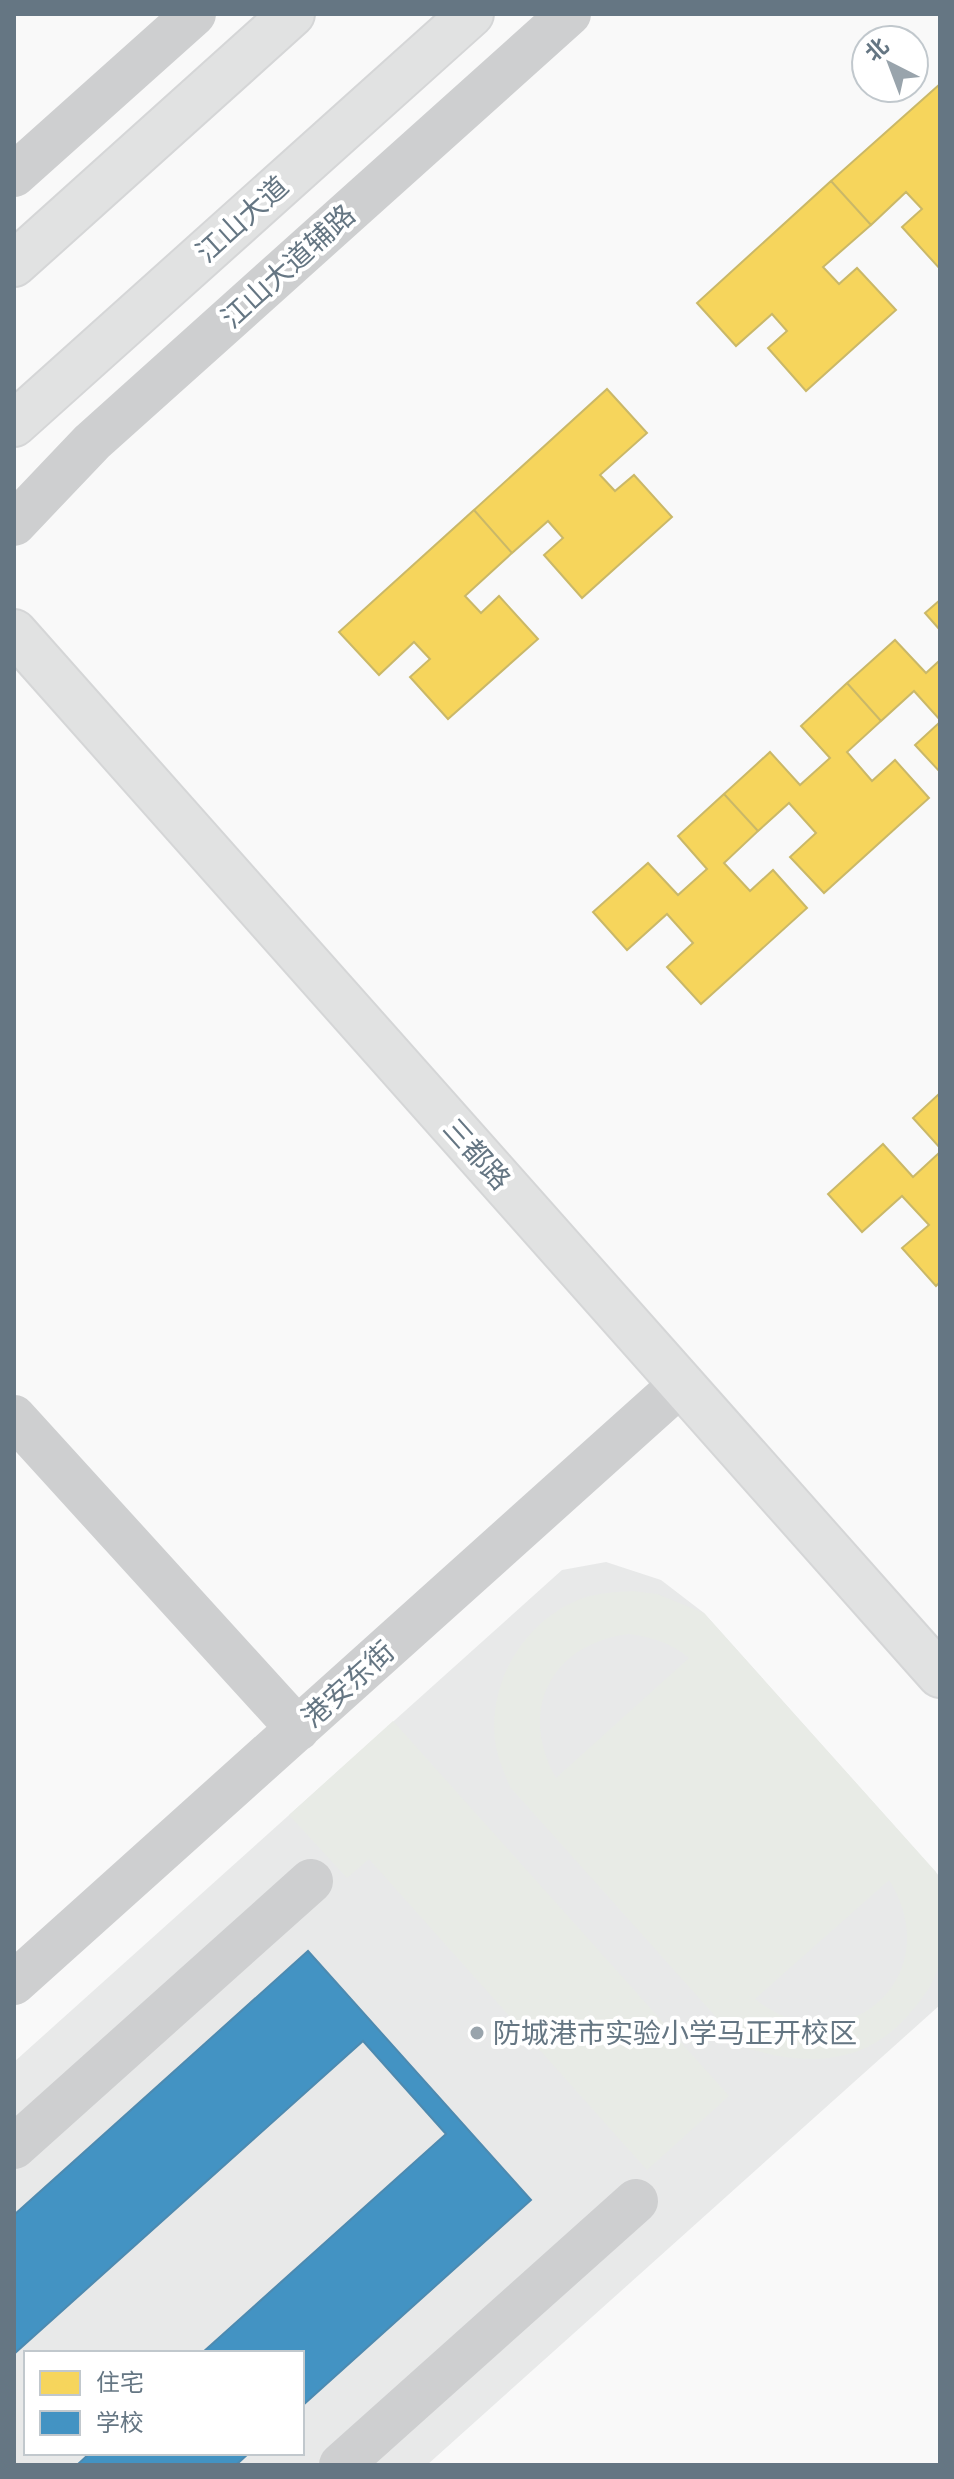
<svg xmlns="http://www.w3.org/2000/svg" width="954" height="2479" font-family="'IBM Plex Sans','Noto Sans SC',sans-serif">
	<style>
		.built { fill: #e8e9e9; fill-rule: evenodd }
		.green { fill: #e8ebe6; fill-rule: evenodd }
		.homes { fill: #f6d55c; stroke: #cab868; stroke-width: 2 }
		.schools { fill: #4393c3; stroke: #4d8ab0; stroke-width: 2 }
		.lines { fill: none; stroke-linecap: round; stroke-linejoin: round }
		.major-casing { stroke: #d5d6d7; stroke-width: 48 }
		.minor { stroke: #cecfd0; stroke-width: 44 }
		.major { stroke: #e1e2e2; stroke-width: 44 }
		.poi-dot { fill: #99a4ac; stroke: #fff; stroke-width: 3 }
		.labels { text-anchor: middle; stroke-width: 8; stroke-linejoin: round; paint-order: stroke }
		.street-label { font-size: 28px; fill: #657683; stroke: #fff }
		.poi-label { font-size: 28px; fill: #657683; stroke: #fff; text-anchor: start }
	</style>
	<rect width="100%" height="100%" fill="#f9f9f9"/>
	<path class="built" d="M606 1562 661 1580 704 1613 940 1877V2005L427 2465H14V2062L562 1570ZM26 2353H302V2453H26Z"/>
	<path class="green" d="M632 1591 657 1594 704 1613 936 1872C942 1890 940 1909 940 1927 940 1937 941 1948 940 1958 938 1976 926 1994 915 2007 871 2065 806 2069 742 2046L510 1787C504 1772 497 1757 495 1740 488 1680 526 1619 583 1598 599 1593 616 1592 632 1591ZM629 1634C652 1637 671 1643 689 1658L556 1778C517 1710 552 1643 629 1634ZM889 1880C950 1976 844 2070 755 1999Z
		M393 1721 729 2096 647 2170 369 1859 347 1878 289 1815Z"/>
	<path class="homes" d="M940 84V269L902 227 922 209 906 192 871 225 831 181Z
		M831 181 871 225 823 267 839 284 857 268 896 310 806 391 768 348 787 331 772 314 736 346 697 303Z
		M607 389 647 433 600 475 615 491 634 475 672 517 582 598 544 555 563 538 548 521 512 553 474 510Z
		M474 510 512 553 465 596 481 613 499 596 538 639 448 719 410 677 430 659 414 642 379 675 339 632Z
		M940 600V630L925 613Z
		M895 640 926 673 940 660V720L914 691 881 721 847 683Z
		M847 683 881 721 847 752 872 781 895 760 929 798 824 893 790 857 816 833 789 803 758 831 724 794 770 752 800 785 830 758 801 726Z
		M940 722V772L915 745Z
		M724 794 758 831 724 863 750 891 773 870 807 908 701 1004 667 967 693 943 667 914 627 950 593 912 648 863 678 895 707 869 678 836Z
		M940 1093V1148L913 1118Z
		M883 1144 913 1177 940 1152V1282L936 1286 902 1248 929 1225 902 1196 862 1232 828 1194Z"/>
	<path class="schools" d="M308 1951 531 2200 302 2406V2353H202L446 2134 363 2041 14 2354V2215Z
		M90 2453H249L236 2465H77Z"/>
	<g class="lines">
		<defs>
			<path id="major" d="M14 264 292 14
				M14 424 471 14
				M14 632 940 1675"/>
		</defs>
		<use href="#major" class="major-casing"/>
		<path class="minor" d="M14 175 194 14
			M14 524 92 442 569 14
			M14 1417 298 1729
			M14 1983 681 1384
			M14 2147 311 1881
			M341 2465 636 2201"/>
		<use href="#major" class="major"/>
	</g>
	<circle class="poi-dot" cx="477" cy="2033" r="8"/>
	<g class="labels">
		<g class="street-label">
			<text transform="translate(242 219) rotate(-42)" y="10">江山大道</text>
			<text transform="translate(288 266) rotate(-42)" y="10">江山大道辅路</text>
			<text transform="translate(477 1154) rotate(48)" y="10">三都路</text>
			<text transform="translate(348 1684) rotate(-42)" y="10">港安东街</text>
		</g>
		<g class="poi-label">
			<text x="493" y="2043">防城港市实验小学马正开校区</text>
		</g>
	</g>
	<rect width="954" height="2479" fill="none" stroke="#657683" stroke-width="32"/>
	<rect x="24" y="2351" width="280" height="104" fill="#ffffff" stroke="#c1c8cd" stroke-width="2"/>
	<rect x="40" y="2371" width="40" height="24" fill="#f6d55c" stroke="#c1c8cd" stroke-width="2"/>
	<text x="96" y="2391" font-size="24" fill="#657683">住宅</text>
	<rect x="40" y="2411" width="40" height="24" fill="#4393c3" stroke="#c1c8cd" stroke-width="2"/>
	<text x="96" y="2431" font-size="24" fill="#657683">学校</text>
	<g transform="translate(890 64) rotate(318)"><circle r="38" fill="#ffffff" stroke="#c1c8cd" stroke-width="2"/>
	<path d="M0-6L14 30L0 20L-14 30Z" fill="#99a4ac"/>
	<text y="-12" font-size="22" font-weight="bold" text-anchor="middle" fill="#657683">北</text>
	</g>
</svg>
